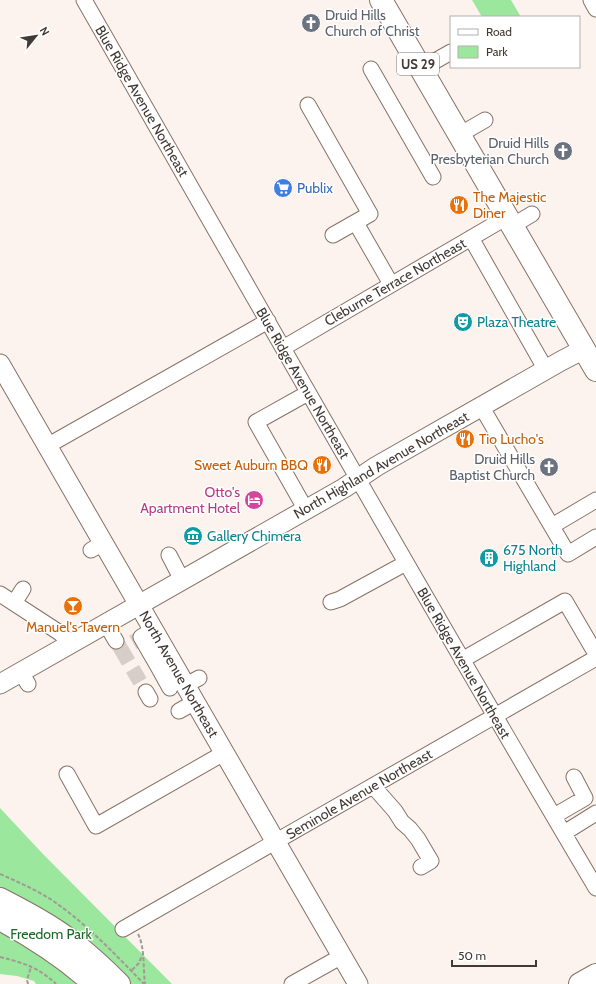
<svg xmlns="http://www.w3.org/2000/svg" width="596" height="984" font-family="Cabin,sans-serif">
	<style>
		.green { fill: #9ae79d }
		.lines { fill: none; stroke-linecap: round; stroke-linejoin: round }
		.minor-tunnel { stroke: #d8cec9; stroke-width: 15; stroke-dasharray: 15 8; stroke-linecap: butt }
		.minor-casing { stroke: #867266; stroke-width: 17 }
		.major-casing { stroke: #867266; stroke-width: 21 }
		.highway-casing { stroke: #867266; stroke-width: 24 }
		.path { stroke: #a39994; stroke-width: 2; stroke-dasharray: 4 2; stroke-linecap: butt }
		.minor { stroke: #fff; stroke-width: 15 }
		.major { stroke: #fff; stroke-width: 19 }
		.highway { stroke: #fff; stroke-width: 22 }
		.labels { text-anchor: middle; stroke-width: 3; stroke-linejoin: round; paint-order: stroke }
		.shield { fill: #fff; stroke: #7b7471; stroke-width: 1 }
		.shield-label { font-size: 13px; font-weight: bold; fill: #433934 }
		.worship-label { font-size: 14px; fill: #5b616d; stroke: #fff; text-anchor: end }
		.street-label { font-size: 14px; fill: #433934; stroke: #fff }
		.shop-label { font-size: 14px; fill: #366cbe; stroke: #fff; text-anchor: start }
		.food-label { font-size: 14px; fill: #c56008; stroke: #fff; text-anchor: start }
		.culture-label { font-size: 14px; fill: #0d838f; stroke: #fff; text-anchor: start }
		.hotel-label { font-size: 14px; fill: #b23c85; stroke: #fff; text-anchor: end }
		.park-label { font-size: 14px; fill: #196925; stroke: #fff }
	</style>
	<rect width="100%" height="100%" fill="#fdf3ee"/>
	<path class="green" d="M472 0H511L521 17H482Z
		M0 808 42 853 172 984H36L34 981 17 976 0 974Z"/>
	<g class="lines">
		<path class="minor-tunnel" d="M116 641 121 649 137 640
			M121 649 146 692"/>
		<defs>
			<path id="minor" d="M84 0C254 297 422 594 596 888
				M591 0 596 9
				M371 69 433 177
				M421 69 451 52
				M308 105 370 214 333 235
				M459 135 485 120
				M356 223 391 284
				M512 226 532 214
				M471 238 546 370
				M283 348 507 217
				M481 406 568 554 596 537
				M47 446 268 321
				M306 510 256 422 308 393
				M552 526 596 500
				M91 550 103 543
				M169 555 182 580
				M0 594 60 633 66 639 70 645
				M331 602 340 599 406 563
				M14 603 23 589
				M106 624 116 641
				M153 630 141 637 160 670 172 662
				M462 660 565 601 596 654
				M160 670 170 688
				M21 672 28 684
				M186 685 199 678
				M146 692 150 699
				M179 711 195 702
				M67 774 96 826 224 753
				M373 786 395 811 402 822 410 829 418 839 431 861 421 867
				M554 816 585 798 574 777
				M564 833 596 813
				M123 929 596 658
				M292 984 342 956"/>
			<path id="major" d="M0 364 281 851 358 984
				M0 684 344 488 377 466 561 361 584 349"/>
			<path id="highway" d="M381 0 596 370
				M0 899C25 912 50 925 72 942 89 955 104 969 119 984
				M0 919C35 938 65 957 94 984
				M580 984 596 975"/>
		</defs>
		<use href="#minor" class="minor-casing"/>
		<use href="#major" class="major-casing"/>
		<use href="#highway" class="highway-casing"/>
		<path class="path" d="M0 874C16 881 32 888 47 897 82 919 115 954 144 984
			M138 934C145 947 143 969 145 984
			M0 957C24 963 38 967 56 984
			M132 970 139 963 142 955
			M28 984 27 980 31 967"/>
		<use href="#minor" class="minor"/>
		<use href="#major" class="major"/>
		<use href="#highway" class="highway"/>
	</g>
	<defs>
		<symbol id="church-disc" viewBox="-11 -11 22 22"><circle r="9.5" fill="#6b7280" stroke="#fff"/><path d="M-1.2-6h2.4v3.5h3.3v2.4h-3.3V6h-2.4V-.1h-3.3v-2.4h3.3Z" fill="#fff"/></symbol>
		<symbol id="supermarket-disc" viewBox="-11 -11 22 22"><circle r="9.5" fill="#3f7fe0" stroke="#fff"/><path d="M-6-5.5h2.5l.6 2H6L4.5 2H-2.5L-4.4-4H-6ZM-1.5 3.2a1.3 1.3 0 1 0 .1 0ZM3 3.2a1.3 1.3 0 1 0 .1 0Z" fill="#fff"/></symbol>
		<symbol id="restaurant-disc" viewBox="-11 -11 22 22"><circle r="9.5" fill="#e8710a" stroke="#fff"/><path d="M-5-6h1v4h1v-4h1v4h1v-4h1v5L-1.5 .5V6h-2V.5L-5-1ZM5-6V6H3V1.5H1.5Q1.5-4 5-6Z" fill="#fff"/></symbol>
		<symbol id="theatre-disc" viewBox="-11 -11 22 22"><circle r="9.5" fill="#0f9aa8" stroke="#fff"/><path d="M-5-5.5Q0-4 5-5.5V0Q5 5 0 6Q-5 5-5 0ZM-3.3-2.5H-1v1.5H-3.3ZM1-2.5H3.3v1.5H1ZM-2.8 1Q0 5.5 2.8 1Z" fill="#fff"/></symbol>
		<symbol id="hotel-disc" viewBox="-11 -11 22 22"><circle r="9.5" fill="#d1479c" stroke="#fff"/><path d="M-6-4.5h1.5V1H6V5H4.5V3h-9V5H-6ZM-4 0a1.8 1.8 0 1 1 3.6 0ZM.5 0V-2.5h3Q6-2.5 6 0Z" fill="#fff"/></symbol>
		<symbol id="museum-disc" viewBox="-11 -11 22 22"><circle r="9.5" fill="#0f9aa8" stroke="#fff"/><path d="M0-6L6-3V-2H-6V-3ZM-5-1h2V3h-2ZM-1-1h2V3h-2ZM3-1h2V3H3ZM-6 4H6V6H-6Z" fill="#fff"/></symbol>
		<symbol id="building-disc" viewBox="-11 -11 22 22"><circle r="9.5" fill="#0f9aa8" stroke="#fff"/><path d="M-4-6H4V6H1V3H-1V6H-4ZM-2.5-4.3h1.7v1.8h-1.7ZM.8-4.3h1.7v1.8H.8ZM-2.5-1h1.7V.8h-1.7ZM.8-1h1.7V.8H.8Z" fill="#fff"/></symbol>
		<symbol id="bar-disc" viewBox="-11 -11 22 22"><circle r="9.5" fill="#e8710a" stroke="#fff"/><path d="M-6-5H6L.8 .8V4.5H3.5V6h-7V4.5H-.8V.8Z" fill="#fff"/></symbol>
	</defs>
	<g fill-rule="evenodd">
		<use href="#church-disc" x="300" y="12" width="22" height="22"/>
		<use href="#church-disc" x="552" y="140" width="22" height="22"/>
		<use href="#supermarket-disc" x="272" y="177" width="22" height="22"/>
		<use href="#restaurant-disc" x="448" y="194" width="22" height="22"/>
		<use href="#theatre-disc" x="452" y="311" width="22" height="22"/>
		<use href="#restaurant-disc" x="454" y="428" width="22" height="22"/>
		<use href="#restaurant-disc" x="311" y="454" width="22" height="22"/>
		<use href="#church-disc" x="538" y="456" width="22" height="22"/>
		<use href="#hotel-disc" x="243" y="489" width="22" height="22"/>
		<use href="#museum-disc" x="182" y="525" width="22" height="22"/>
		<use href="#building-disc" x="478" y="547" width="22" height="22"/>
		<use href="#bar-disc" x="62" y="595" width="22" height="22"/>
	</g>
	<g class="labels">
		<rect class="shield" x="397" y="53" width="42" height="22" rx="3"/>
		<g class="shield-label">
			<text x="418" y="69">US 29</text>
		</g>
		<g class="worship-label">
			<text x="325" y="20" text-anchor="start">Druid Hills<tspan x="325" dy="16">Church of Christ</tspan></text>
			<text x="549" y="148">Druid Hills<tspan x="549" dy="16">Presbyterian Church</tspan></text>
			<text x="535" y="464">Druid Hills<tspan x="535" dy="16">Baptist Church</tspan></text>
		</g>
		<g class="street-label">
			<text transform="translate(142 101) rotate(60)" y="5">Blue Ridge Avenue Northeast</text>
			<text transform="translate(395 282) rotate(-30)" y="5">Cleburne Terrace Northeast</text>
			<text transform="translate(303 383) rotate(60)" y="5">Blue Ridge Avenue Northeast</text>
			<text transform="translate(381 465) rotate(-30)" y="5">North Highland Avenue Northeast</text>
			<text transform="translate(464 663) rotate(60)" y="5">Blue Ridge Avenue Northeast</text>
			<text transform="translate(179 674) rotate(60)" y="5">North Avenue Northeast</text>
			<text transform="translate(359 794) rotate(-30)" y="5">Seminole Avenue Northeast</text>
		</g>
		<g class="shop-label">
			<text x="297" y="193">Publix</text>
		</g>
		<g class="food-label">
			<text x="473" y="202">The Majestic<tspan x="473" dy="16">Diner</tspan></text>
			<text x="479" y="444">Tio Lucho's</text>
			<text x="308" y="470" text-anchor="end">Sweet Auburn BBQ</text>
			<text x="73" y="632" text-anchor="middle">Manuel's Tavern</text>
		</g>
		<g class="culture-label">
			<text x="477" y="327">Plaza Theatre</text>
			<text x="207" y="541">Gallery Chimera</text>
			<text x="503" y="555">675 North<tspan x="503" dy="16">Highland</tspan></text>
		</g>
		<g class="hotel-label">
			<text x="240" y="497">Otto's<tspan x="240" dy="16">Apartment Hotel</tspan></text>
		</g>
		<g class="park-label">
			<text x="51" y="939">Freedom Park</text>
		</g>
	</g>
	<rect x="450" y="16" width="130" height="52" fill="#ffffff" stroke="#b4b0ae"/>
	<rect x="458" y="29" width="20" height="6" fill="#ffffff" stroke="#b4b0ae"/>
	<text x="486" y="36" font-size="12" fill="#433934">Road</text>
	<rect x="458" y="46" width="20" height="12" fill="#9ae79d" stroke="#b4b0ae"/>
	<text x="486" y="56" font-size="12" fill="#433934">Park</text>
	<g transform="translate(36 36) rotate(60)" stroke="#ffffff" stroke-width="3" paint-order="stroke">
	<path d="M0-3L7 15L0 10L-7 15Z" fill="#433934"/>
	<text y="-6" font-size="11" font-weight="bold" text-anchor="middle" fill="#433934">N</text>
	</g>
	<path d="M452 960v6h84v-6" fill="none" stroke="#433934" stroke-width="2"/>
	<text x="458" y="960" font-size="12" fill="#433934" stroke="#ffffff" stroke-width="3" paint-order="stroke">50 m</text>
</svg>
